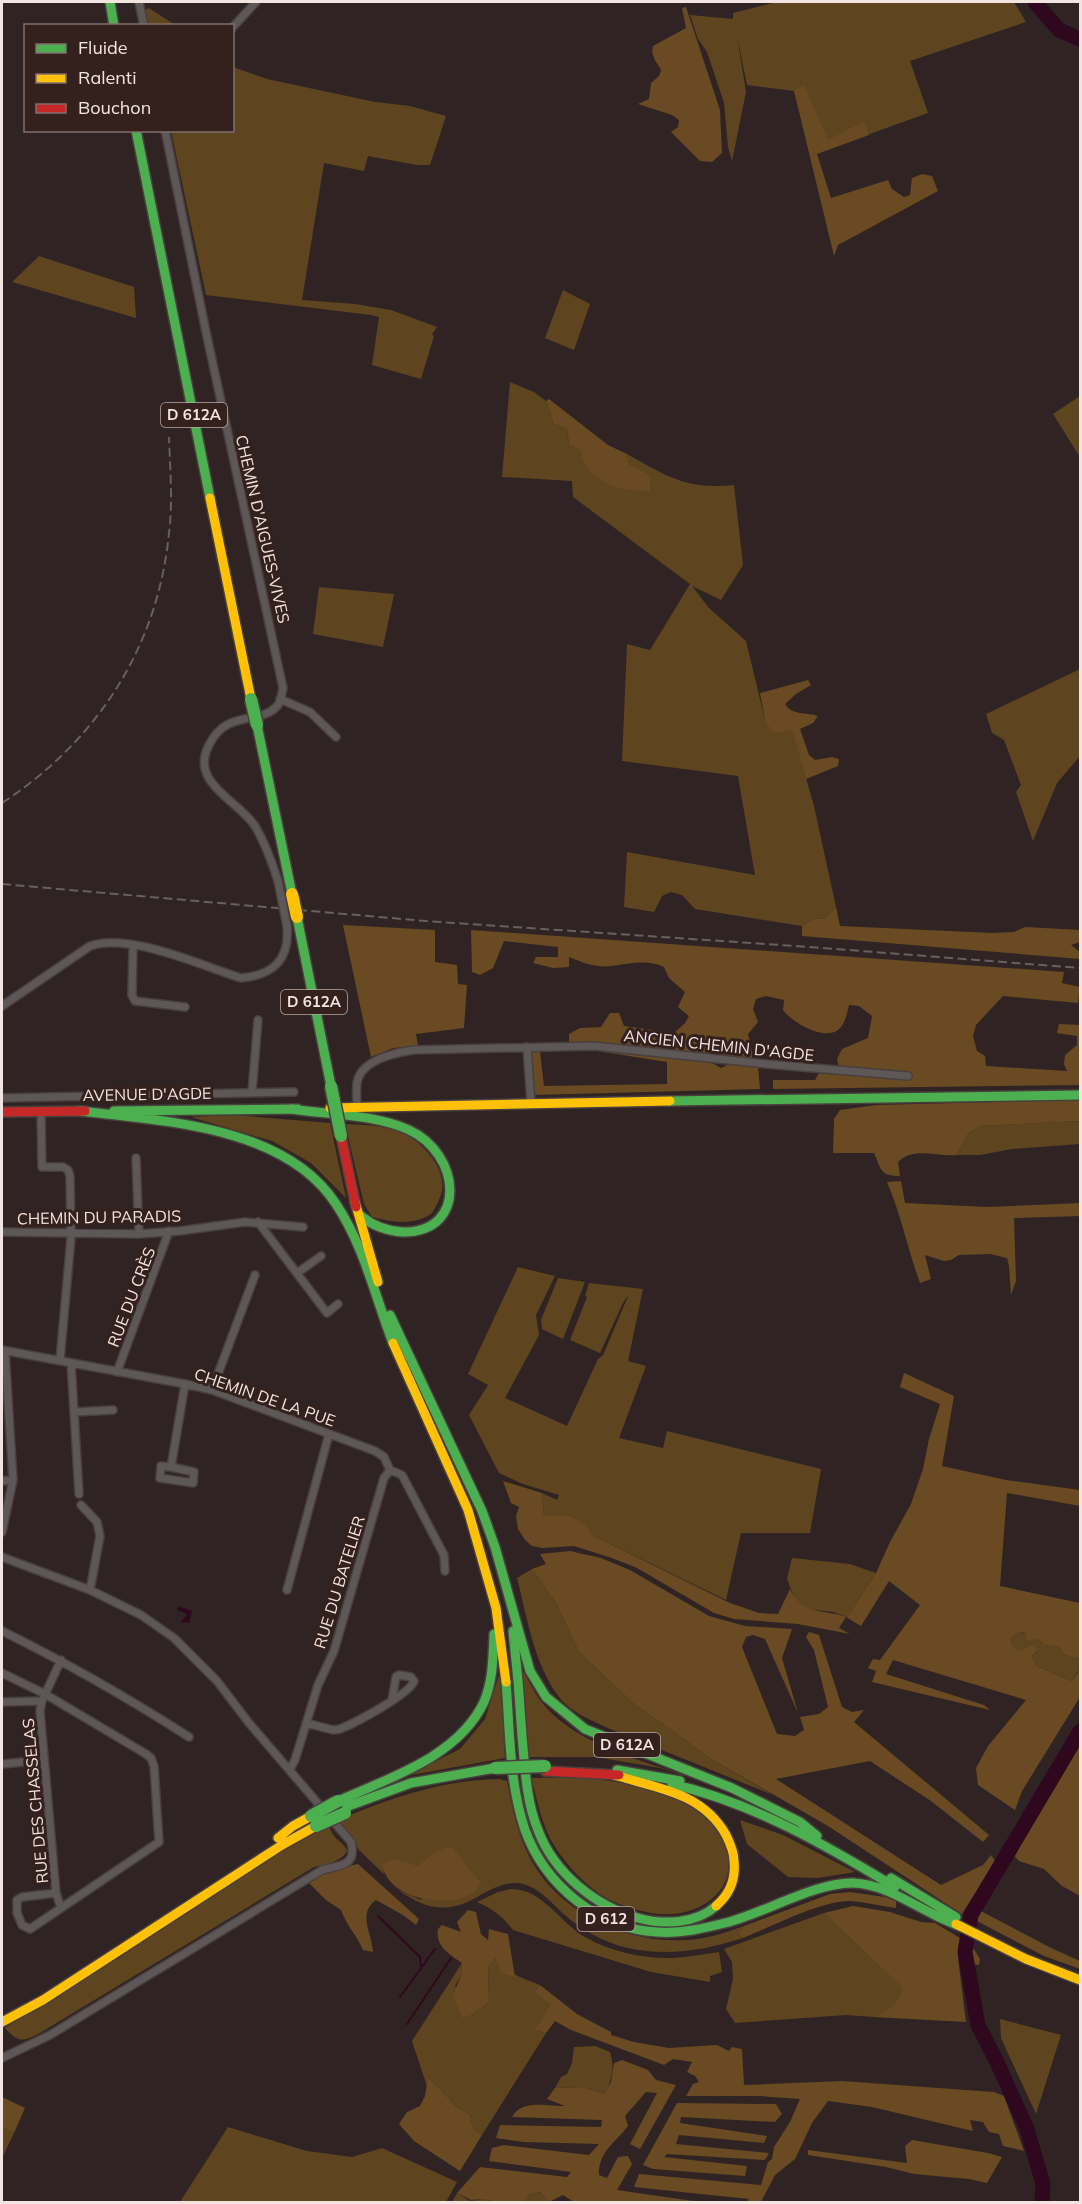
<svg xmlns="http://www.w3.org/2000/svg" width="1082" height="2204" font-family="Mulish,sans-serif">
	<style>
		.green { fill: #5f4420 }
		.forest { fill: #694a22 }
		.water { fill: #2f071e }
		.lines { fill: none; stroke-linecap: round; stroke-linejoin: round }
		.stream { stroke: #2f071e; stroke-width: 2 }
		.river { stroke: #2f071e; stroke-width: 15 }
		.street-casing { stroke: #49403e; stroke-width: 10 }
		.fast-casing { stroke: #49403e; stroke-width: 12 }
		.slow-casing { stroke: #49403e; stroke-width: 12 }
		.jam-casing { stroke: #49403e; stroke-width: 12 }
		.street { stroke: #5d5758; stroke-width: 7 }
		.fast { stroke: #4caf50; stroke-width: 9 }
		.slow { stroke: #ffc107; stroke-width: 9 }
		.jam { stroke: #c62828; stroke-width: 9 }
		.rail { stroke: #676060; stroke-width: 2; stroke-dasharray: 9 4.5; stroke-linecap: butt }
		.street-bridge-casing { stroke: #49403e; stroke-width: 10; stroke-linecap: butt }
		.fast-bridge-casing { stroke: #49403e; stroke-width: 15; stroke-linecap: butt }
		.slow-bridge-casing { stroke: #49403e; stroke-width: 15; stroke-linecap: butt }
		.street-bridge { stroke: #5d5758; stroke-width: 7 }
		.fast-bridge { stroke: #4caf50; stroke-width: 12 }
		.slow-bridge { stroke: #ffc107; stroke-width: 12 }
		.labels { text-anchor: middle; stroke-width: 6; stroke-linejoin: round; paint-order: stroke }
		.shield { fill: #34211e; stroke: #b8aaa6; stroke-width: 1.5 }
		.shield-label { font-size: 15px; font-weight: bold; fill: #f1e4e1 }
		.street-label { font-size: 16px; fill: #f1e4e1; stroke: #34211e }
	</style>
	<rect width="100%" height="100%" fill="#2f2423"/>
	<path class="green" d="M777 2H1014L1026 22 910 61 928 113 817 153 794 91 747 85 737 36 746 92 732 161 728 147 724 103 707 52 698 39 690 15 733 19V13Z
		M149 8 175 25H148L145 10Z
		M233 67 267 79 375 102 410 106 446 116 430 165H417L368 156 364 171 324 163 302 300 355 304 391 310 437 327 432 334 434 336 421 379 372 365 379 317 371 315 206 295 171 131 232 130Z
		M39 256 134 287 136 318 12 282Z
		M563 290 590 304 574 350 545 338Z
		M510 382 534 392 546 401 554 424 567 429 569 444 649 475 629 464 627 454C666 476 687 490 734 485L743 565 721 600 692 586 709 608 746 641 765 720 792 729 814 806 836 907 825 918 813 919 802 926 695 909 682 895 671 892 662 896 654 912 624 907 627 852 755 875 738 776 622 761 627 644 650 650 690 584 573 497 572 481 502 477Z
		M1080 396V457L1053 414Z
		M319 587 394 594 383 647 313 634Z
		M1080 669V756L1057 783 1033 841 1016 792 1021 785 1004 740 992 733 986 714Z
		M234 1115 330 1123 346 1198 311 1163 272 1141 191 1117Z
		M1080 1121V1144L1012 1149 980 1155H957L968 1134 980 1126Z
		M345 1124C364 1125 388 1125 405 1134 427 1146 453 1176 438 1202 436 1206 434 1211 431 1214 413 1226 391 1222 372 1217L364 1204Z
		M518 1267 555 1276 536 1315 539 1335 505 1398 567 1426 598 1359 603 1355 629 1294 623 1303 600 1353 570 1340 587 1297 585 1296 589 1283 643 1289 628 1361 646 1366 619 1438 663 1448 667 1431 821 1469 810 1533H741L726 1600 594 1536 588 1527 544 1516 542 1493 557 1500 559 1495 523 1484 499 1473 469 1415 488 1385 468 1374Z
		M558 1278 585 1282 563 1339 542 1329 541 1320Z
		M792 1558 850 1564 876 1573 847 1617 833 1612 807 1609 795 1600 787 1579Z
		M532 1569 556 1603 579 1652 633 1703 713 1760 773 1795 610 1729C593 1721 570 1712 559 1697 534 1664 527 1617 517 1578Z
		M1017 1631 1038 1639 1044 1645 1060 1647 1063 1654 1080 1659V1672L1078 1671 1072 1681 1036 1666 1032 1656 1038 1651 1033 1646 1018 1652 1012 1645 1011 1638Z
		M522 1669C529 1681 535 1695 544 1705 580 1748 657 1765 708 1783L660 1768 596 1757H529Z
		M500 1672 505 1758 406 1776 460 1749 485 1719Z
		M580 1777C618 1782 660 1786 693 1807 708 1817 721 1833 726 1849 738 1886 707 1912 672 1914 652 1916 623 1907 606 1898 585 1885 568 1867 555 1847 541 1825 538 1802 531 1778Z
		M499 1779 507 1781C512 1807 517 1832 529 1856 557 1912 625 1944 686 1940 706 1939 725 1933 744 1926L740 1934 743 1938C681 1958 618 1961 566 1916 552 1904 537 1884 517 1883 505 1882 489 1890 479 1896 447 1915 426 1909 398 1890L421 1900 431 1855 418 1867 395 1859 383 1864 384 1874 359 1850 351 1835 338 1820C390 1798 442 1780 499 1779Z
		M740 1820 783 1835 855 1872 818 1878 788 1877 747 1844Z
		M328 1824C330 1828 332 1834 335 1837 340 1843 344 1843 347 1851 341 1862 325 1865 314 1867L40 2033C23 2041 19 2044 5 2028L105 1965 119 1958 274 1851Z
		M511 1889C544 1889 560 1924 587 1938 611 1952 645 1959 673 1958 688 1957 704 1954 719 1952L722 1972 710 1976V1982L651 1972 513 1930C503 1917 492 1908 477 1902L498 1892Z
		M824 1913 904 1988 899 2000 890 2010 874 2017 846 2015 735 2023 726 2009 733 1979 732 1962 724 1949Z
		M496 1958C504 1973 526 1979 540 1985L534 1992 552 2005 534 2030 546 2033 482 2135 473 2128 470 2115 457 2107 429 2078 427 2086 412 2041 462 1963 461 1976 455 1986 473 2014 489 2002 488 1967Z
		M1000 2019 1061 2035 1036 2114 1001 2038Z
		M595 2046 610 2052C615 2067 612 2081 604 2094L583 2087 555 2088 561 2077 567 2074 572 2063 574 2047Z
		M2 2127 14 2133 2 2158Z
		M228 2127 307 2151 352 2157 382 2148 457 2182 446 2202H180Z
		M540 2192 549 2202H523L529 2195Z
		M457 2193 470 2201 482 2199 497 2202H452Z"/>
	<path class="forest" d="M686 7 720 110 722 153 712 162 700 161 671 132 678 127 679 120 672 115 638 104 649 99 651 83 659 76 661 70C657 62 650 56 653 46L686 28 682 8Z
		M804 85 828 140 864 121 869 135 817 154 831 198 888 180 892 189 904 197 910 195 912 178 922 174 932 176 938 191 838 245 834 256 794 91Z
		M549 399 608 445 627 454 629 464 650 475V491C623 492 583 482 581 450L569 444 567 429 554 424 546 401Z
		M808 680 811 685 796 694 785 704C792 716 807 712 818 716L813 723 800 729 809 755 815 760 832 757 839 759 838 766 806 779 792 730 773 733 765 720 760 693Z
		M836 907 840 926 993 933 1014 932 1025 927 1080 930V942L1071 945 1080 952V959L802 936V926L813 919 825 918Z
		M343 925 435 930V962L457 965 458 984 467 985 464 1028 416 1034 418 1046 393 1048 371 1057Z
		M471 930 1064 972 1062 983 1080 987 1078 1003 1003 996 976 1025 973 1036 977 1051 985 1056 986 1066 1067 1071 1064 1064 1065 1055 1077 1045V1036L1057 1033 1059 1024 1080 1025V1085L773 1089V1080H815L819 1073 841 1075 837 1059 842 1049 868 1038 872 1016 859 1006 849 1005C847 1013 845 1025 838 1030 823 1041 792 1022 783 1010L784 1000 766 996 756 999 753 1009 758 1022 748 1034 752 1050V1059L569 1043V1034L580 1028 601 1027 610 1013H619L624 1026 674 1033 685 1023 689 1016 678 1007 685 992 669 978 664 967C646 959 630 964 612 966 597 968 583 963 569 957V967L553 968 533 963 536 957H558V947L504 941 493 968 480 975 472 972Z
		M530 1050 540 1051 544 1086 667 1084V1062L591 1050 653 1053 712 1063 721 1068 732 1063 758 1066 760 1089 533 1095Z
		M1080 1100V1121L980 1126 968 1134 957 1155C937 1157 913 1146 898 1162L900 1176C880 1176 881 1169 874 1153H833L834 1119 840 1110 876 1105Z
		M901 1181 905 1203 988 1207 1080 1203V1216L1014 1218 1016 1281 1011 1295 1009 1266 1007 1258 990 1254 959 1255 951 1260 944 1261 925 1255 931 1279 920 1283C908 1250 901 1215 887 1182Z
		M904 1373 954 1396 942 1466 1006 1480 1080 1490V1506L1007 1493 1000 1586 1080 1603V1659L1063 1654 1060 1647 1044 1645 1038 1639 1027 1641 1025 1633 1017 1632 1011 1638 1012 1645 1018 1651 1033 1645 1038 1650 1032 1656 1036 1666 1072 1681 1079 1671 1080 1672V1697L1022 1791 1015 1810 978 1785 976 1768 988 1746 1026 1700 893 1660 886 1674 984 1705 990 1710 872 1682 876 1671 868 1668 873 1659 880 1660 920 1605 889 1581 861 1626 846 1617 839 1628 850 1634 798 1624 734 1619 714 1613 637 1568 612 1558 574 1546 542 1548 532 1546 525 1540 518 1529 516 1516 519 1507 511 1503 503 1481 542 1493 544 1516H571L588 1527 594 1536 730 1603 759 1613 778 1614 790 1589C801 1615 823 1609 847 1617L876 1573 890 1542 911 1504 923 1469 929 1439 940 1404 900 1387Z
		M570 1551 601 1558 630 1570 709 1616 745 1626 792 1629 782 1658 798 1713 765 1639 753 1635 746 1637 742 1647 777 1734 795 1736 804 1730 800 1717 819 1714 828 1707 814 1650 806 1637 809 1632 819 1635 842 1707 852 1712 864 1710 854 1722 989 1835 983 1842 931 1801 870 1761 776 1779 941 1885 983 1865 991 1855 995 1861 962 1914 828 1826 713 1760 633 1703 579 1652 556 1603 532 1569 546 1564 540 1554Z
		M1080 1742V1896L1062 1886 1044 1869 1019 1861 1011 1852 1050 1783Z
		M444 1848H453L480 1882 475 1892C468 1895 460 1900 452 1900 426 1903 387 1894 382 1864L395 1859 418 1866 431 1855Z
		M358 1864 419 1919 416 1925 403 1915 376 1900C357 1914 372 1933 373 1952L363 1950C356 1934 346 1925 341 1910L326 1900 308 1882 325 1871Z
		M850 1892 885 1897 896 1901V1908C881 1906 865 1902 850 1901 820 1901 771 1927 743 1938L739 1934 744 1926 830 1894Z
		M853 1906 890 1912 921 1922 935 1923 960 1938 968 1940 980 1959 979 1965 972 1964 962 1952 958 1958 966 2022 874 2017C890 2010 898 2004 903 1988L824 1913Z
		M468 1910 476 1912 481 1934 488 1940 489 1929 508 1934 515 1977 501 1973 496 1958 488 1967 489 2002 473 2014 462 2018 453 1995 461 1976 462 1963C449 1954 435 1946 438 1929L442 1925 461 1932 457 1922Z
		M979 1910 1049 1947 1080 1961V1969L1044 1956 975 1920Z
		M540 1985 577 2014 611 2032V2035L634 2042 669 2048 717 2045 729 2051 732 2047 742 2049 744 2085 842 2081 994 2092 1004 2096 1024 2151 1003 2146 999 2134 989 2132 983 2122 970 2120 973 2131 872 2107 828 2101 812 2123 795 2159 775 2175 761 2202H747L749 2199 634 2187 639 2174 761 2185 768 2162 772 2159 774 2147 790 2122 800 2099 760 2096H686L693 2084 699 2082 695 2076 687 2072 692 2062 673 2059 664 2065 571 2030 555 2021 546 2033 534 2030 551 2005 534 1992Z
		M622 2060 648 2070 656 2080 676 2085 640 2149 630 2144 657 2093 646 2092 625 2116 628 2126C615 2143 598 2152 599 2175L607 2178 618 2157 628 2156 632 2164 617 2190 700 2202H574L563 2195 549 2202 540 2192 529 2195 523 2202H497L482 2199 471 2200 457 2193 480 2167 567 2177 571 2172 489 2161 492 2148 504 2145 589 2155 599 2144 524 2142 496 2138 500 2125 601 2127 602 2120 512 2117C521 2099 548 2106 565 2106L547 2099 555 2088 583 2087 604 2094 611 2082 614 2063Z
		M428 2077 457 2107 470 2115 473 2128 482 2135 460 2171 414 2141 399 2124 407 2112 420 2106 425 2096Z
		M2 2097 25 2108 14 2133 2 2127Z
		M677 2103 776 2104 782 2114 775 2122 681 2117 680 2123 767 2136 764 2143 679 2135 676 2144 769 2153 765 2160 667 2154 664 2157 747 2166 745 2176 653 2169 643 2165Z
		M912 2140 988 2153 1002 2157 987 2183 969 2179 914 2174 886 2167 808 2155V2150L907 2163 905 2146Z"/>
	<path class="water" d="M178 1606 192 1611 189 1623 181 1622 187 1614 177 1610Z"/>
	<g class="lines">
		<path class="stream" d="M378 1916 420 1957 421 1967
			M400 1997 435 1949
			M407 2024 451 1958"/>
		<path class="river" d="M1035 2 1059 30 1080 39
			M1042 2202 1043 2184 1027 2129 996 2060 978 2025 965 1952 971 1915 1080 1731"/>
		<defs>
			<path id="street" d="M139 2 144 26
				M232 28 256 2
				M165 130 206 332 283 688C282 693 281 701 278 705 261 726 227 708 209 745 189 783 238 800 255 826 265 843 272 862 278 881
				M280 699 310 712 336 737
				M133 946 132 995 135 1001 185 1007
				M2 1006 90 946C129 932 202 966 241 978 274 975 290 959 287 926
				M527 1047 531 1103
				M252 1092 258 1020
				M2 1098 294 1092
				M357 1108C357 1100 356 1091 357 1083 360 1060 394 1053 413 1050L594 1046 766 1064 908 1076
				M41 1112 42 1167H63L68 1170 70 1176 71 1238 60 1360
				M136 1158 139 1234
				M258 1222 327 1313 338 1304
				M2 1232 139 1234 179 1231 245 1222 303 1227
				M297 1273 321 1256
				M2 1350 185 1384 212 1390 375 1451 384 1457 390 1470 402 1475 444 1555 445 1571
				M71 1363 79 1494
				M117 1372 169 1231
				M212 1390 255 1275
				M74 1412 113 1410
				M171 1467 194 1472 193 1483 160 1478 161 1466 171 1467 185 1384
				M2 1481 13 1480
				M81 1505 97 1522 100 1536 90 1590
				M2 1532 13 1480 5 1351
				M2 1557 90 1590 141 1615 174 1638 217 1681 249 1723 351 1842C357 1866 341 1865 322 1870L50 2035 2 2058
				M287 1590 329 1434
				M2 1631C67 1663 128 1698 189 1737
				M61 1660 42 1701 40 1711 56 1893 61 1908
				M2 1673 45 1694 146 1754 151 1758 154 1766 159 1842 30 1929 22 1925 17 1913V1900L22 1897 56 1893
				M2 1702 42 1701
				M306 1723 333 1730 340 1729C355 1723 410 1694 414 1681L411 1677 399 1675 396 1677 392 1700
				M2 1764 44 1760
				M290 1769 295 1760 318 1685 334 1651 384 1478 390 1470"/>
			<path id="fast" d="M110 2 114 26
				M136 130 210 498
				M257 725 292 894
				M297 917 331 1086
				M670 1101 1080 1095
				M292 1109C330 1115 374 1114 409 1130 460 1153 469 1232 403 1232 387 1231 373 1226 361 1216
				M80 1111C164 1121 285 1126 336 1204 364 1246 375 1296 393 1343
				M114 1111 298 1109
				M390 1315 482 1511 495 1547 530 1671 546 1697 585 1729 732 1788 800 1822 817 1836
				M513 1631C517 1666 520 1701 522 1736 525 1767 526 1801 538 1830 554 1873 595 1906 638 1918 663 1925 696 1924 716 1906
				M506 1682C510 1731 509 1783 525 1830 545 1885 598 1929 657 1932 681 1934 705 1928 729 1922 766 1912 817 1882 853 1883 883 1884 908 1902 933 1914 942 1919 952 1923 962 1927
				M617 1770 680 1781
				M672 1784C753 1803 824 1844 895 1887
				M338 1801C389 1778 458 1757 484 1702 493 1681 493 1657 494 1634
				M343 1808 411 1783 495 1768
				M891 1878 956 1917"/>
			<path id="slow" d="M210 498 251 699
				M330 1108 670 1101
				M355 1202 378 1282
				M393 1343 468 1510 496 1608 506 1682
				M614 1775C656 1788 702 1792 726 1835 730 1843 734 1852 734 1861 736 1880 730 1894 716 1906
				M278 1838 293 1826 311 1816
				M956 1924 1026 1959 1080 1980
				M2 2022 43 2000 282 1845 316 1826"/>
			<path id="jam" d="M2 1112 85 1111
				M341 1136 356 1207
				M545 1771 619 1775"/>
		</defs>
		<use href="#street" class="street-casing"/>
		<use href="#fast" class="fast-casing"/>
		<use href="#slow" class="slow-casing"/>
		<use href="#jam" class="jam-casing"/>
		<use href="#street" class="street"/>
		<use href="#fast" class="fast"/>
		<use href="#slow" class="slow"/>
		<use href="#jam" class="jam"/>
		<path class="rail" d="M2 803C97 741 158 647 169 533 173 501 170 469 169 437
			M2 884 425 921 810 947 1080 968"/>
		<defs>
			<path id="street-bridge" d="M278 881 287 926"/>
			<path id="fast-bridge" d="M251 699 257 725
				M331 1086 341 1136
				M495 1768 545 1766
				M311 1816 338 1801
				M316 1826 345 1813"/>
			<path id="slow-bridge" d="M292 894 297 917"/>
		</defs>
		<use href="#street-bridge" class="street-bridge-casing"/>
		<use href="#fast-bridge" class="fast-bridge-casing"/>
		<use href="#slow-bridge" class="slow-bridge-casing"/>
		<use href="#street-bridge" class="street-bridge"/>
		<use href="#fast-bridge" class="fast-bridge"/>
		<use href="#slow-bridge" class="slow-bridge"/>
	</g>
	<g class="labels">
		<g class="shield">
			<rect x="161" y="403" width="66" height="24" rx="4.5"/>
			<rect x="281" y="990" width="66" height="24" rx="4.5"/>
			<rect x="594" y="1733" width="66" height="24" rx="4.5"/>
			<rect x="577.5" y="1907" width="57" height="24" rx="4.5"/>
		</g>
		<g class="shield-label">
			<text x="194" y="420">D 612A</text>
			<text x="314" y="1007">D 612A</text>
			<text x="627" y="1750">D 612A</text>
			<text x="606" y="1924">D 612</text>
		</g>
		<g class="street-label">
			<text transform="translate(263 529) rotate(77)" y="6">CHEMIN D'AIGUES-VIVES</text>
			<text transform="translate(719 1045) rotate(6)" y="6">ANCIEN CHEMIN D'AGDE</text>
			<text transform="translate(147 1094) rotate(-1)" y="6">AVENUE D'AGDE</text>
			<text transform="translate(99 1217) rotate(-1)" y="6">CHEMIN DU PARADIS</text>
			<text transform="translate(131 1297) rotate(-69)" y="6">RUE DU CRÈS</text>
			<text transform="translate(265 1397) rotate(19)" y="6">CHEMIN DE LA PUE</text>
			<text transform="translate(339 1582) rotate(-73)" y="6">RUE DU BATELIER</text>
			<text transform="translate(35 1801) rotate(-95)" y="6">RUE DES CHASSELAS</text>
		</g>
	</g>
	<rect width="1082" height="2204" fill="none" stroke="#f1e4e1" stroke-width="6"/>
	<rect x="24" y="24" width="210" height="108" fill="#34211e" stroke="#806f6c" stroke-width="1.5"/>
	<rect x="36" y="44" width="30" height="9" fill="#4caf50" stroke="#806f6c" stroke-width="1.5"/>
	<text x="78" y="54" font-size="18" fill="#f1e4e1">Fluide</text>
	<rect x="36" y="74" width="30" height="9" fill="#ffc107" stroke="#806f6c" stroke-width="1.5"/>
	<text x="78" y="84" font-size="18" fill="#f1e4e1">Ralenti</text>
	<rect x="36" y="104" width="30" height="9" fill="#c62828" stroke="#806f6c" stroke-width="1.5"/>
	<text x="78" y="114" font-size="18" fill="#f1e4e1">Bouchon</text>
</svg>
